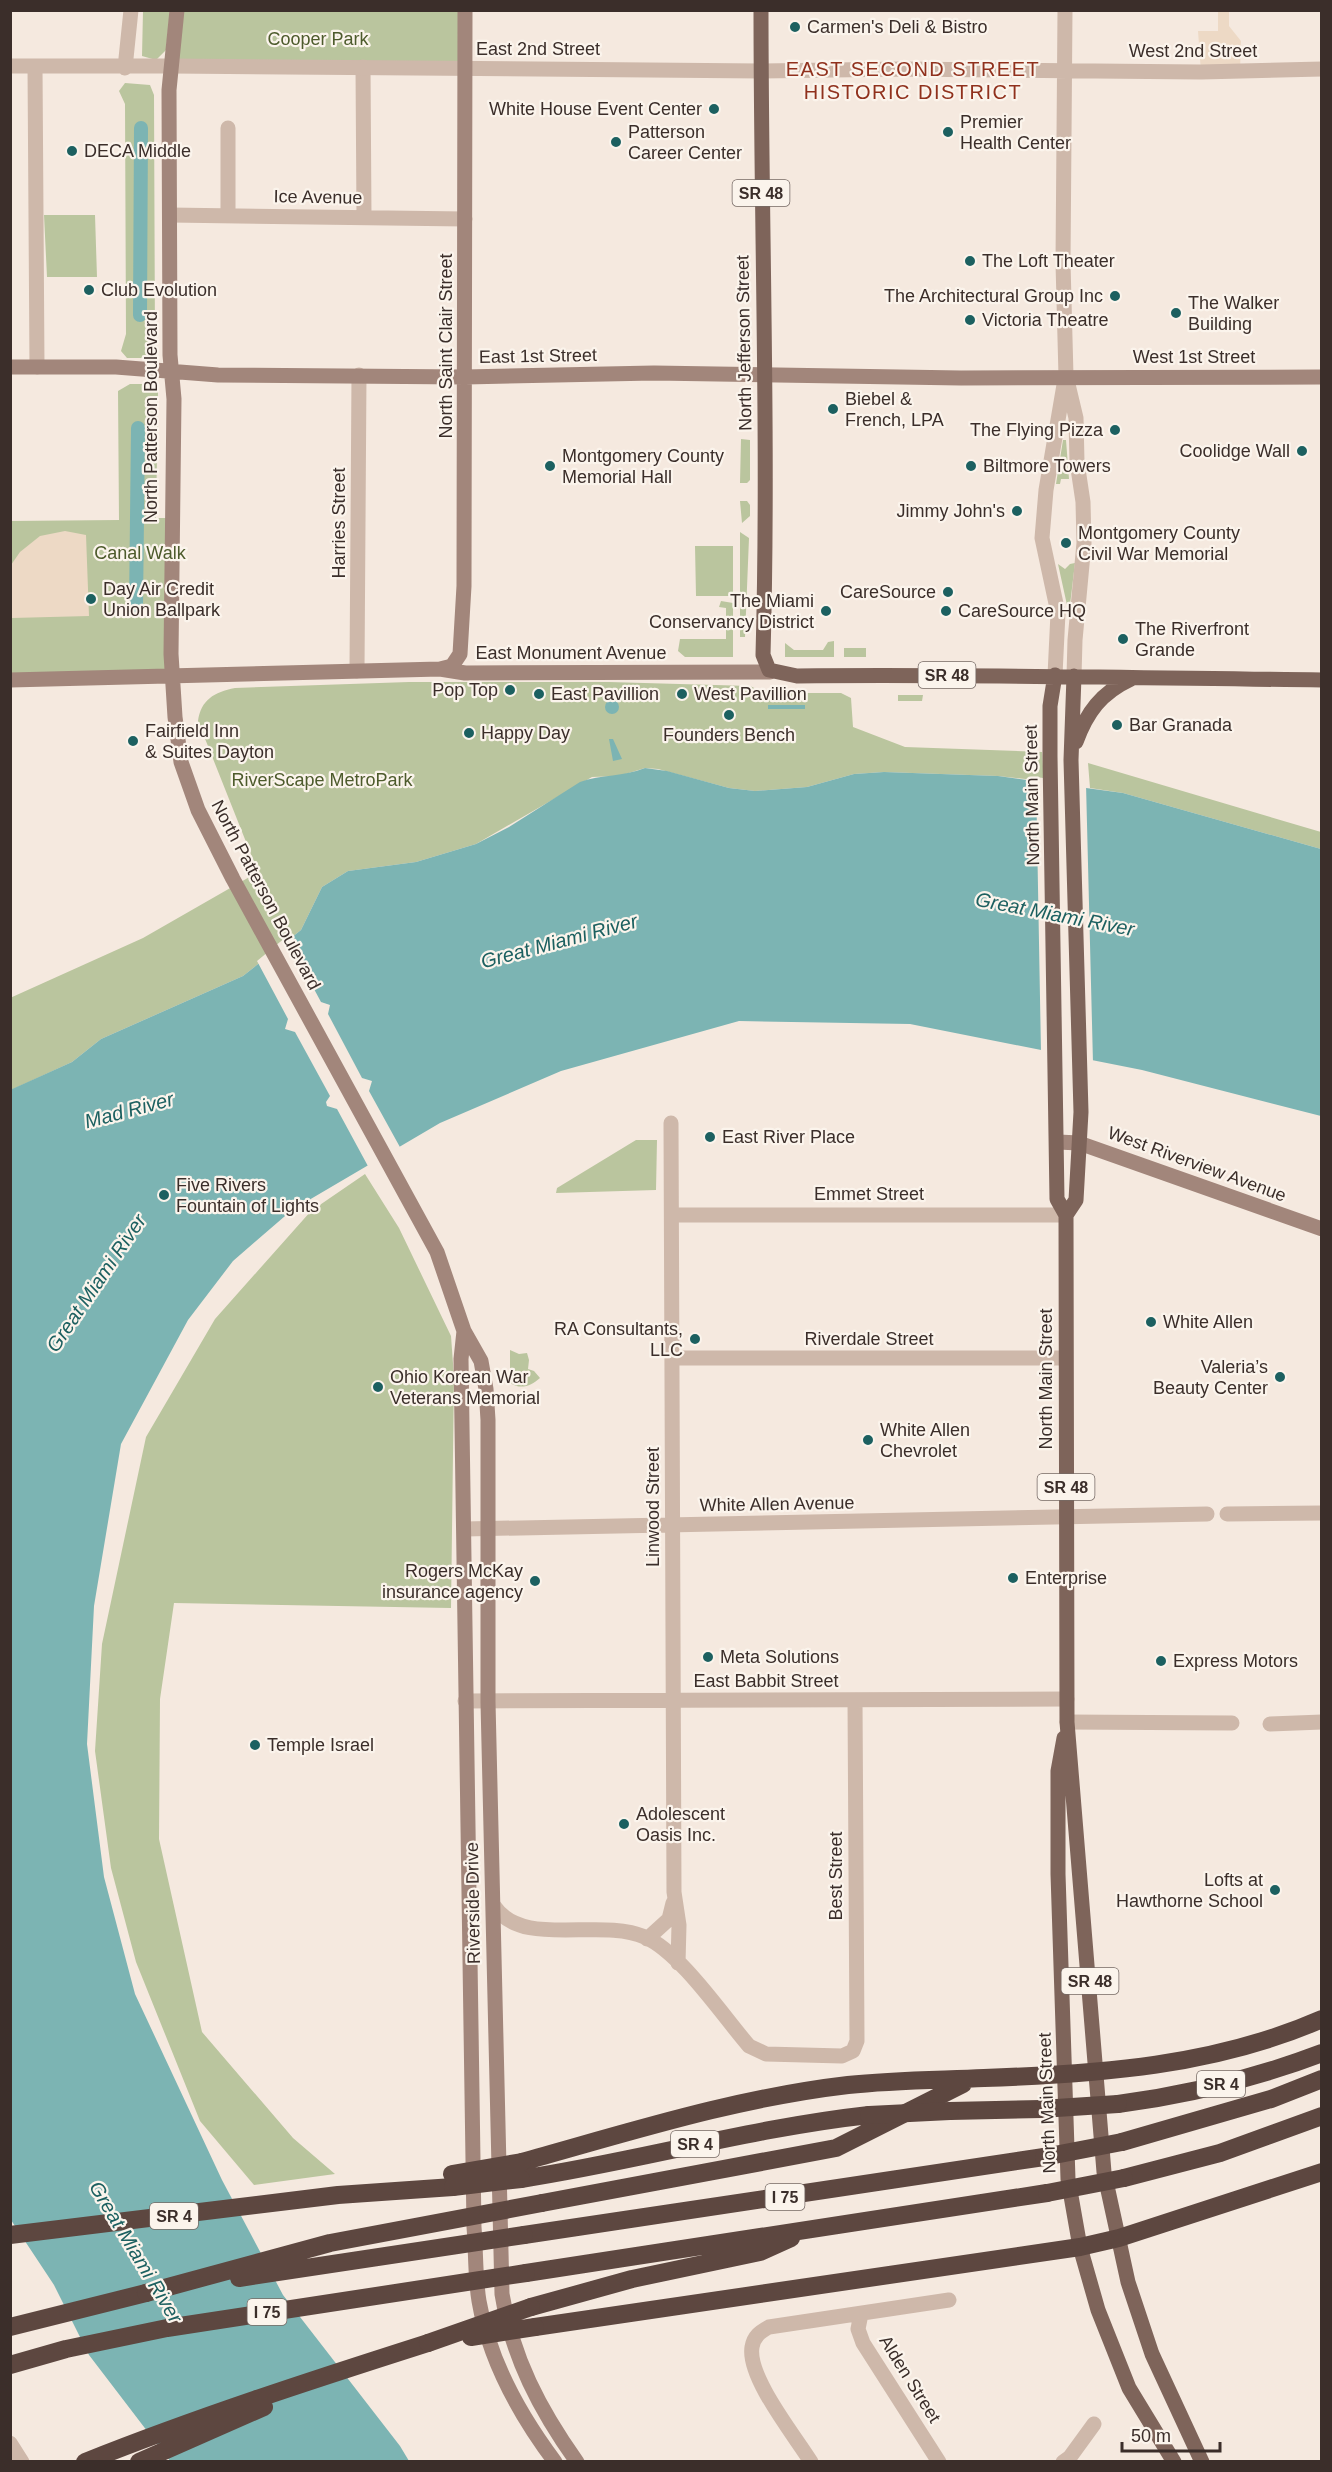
<svg xmlns="http://www.w3.org/2000/svg" width="1332" height="2472" font-family="Arial,sans-serif">
	<style>
		.green { fill: #bac59e }
		.plaza { fill: #edd9c5 }
		.water { fill: #7cb4b3 }
		.pier { fill: #f5e9df }
		.lines { fill: none; stroke-linecap: round; stroke-linejoin: round }
		.canal { stroke: #7cb4b3; stroke-width: 14 }
		.minor { stroke: #ceb8aa; stroke-width: 15 }
		.tertiary { stroke: #ceb8aa; stroke-width: 15 }
		.secondary { stroke: #a2867b; stroke-width: 15 }
		.primary { stroke: #7e645a; stroke-width: 15 }
		.motorway { stroke: #5d4740; stroke-width: 18 }
		.motorway-bridge { stroke: #5d4740; stroke-width: 18 }
		.poi-dot { fill: #1c6060; stroke: #fbf4ec; stroke-width: 2 }
		.labels { text-anchor: middle; stroke-width: 4.5; stroke-linejoin: round; paint-order: stroke }
		.shield { fill: #fbf4ec; stroke: #756964; stroke-width: 1.5 }
		.shield-label { font-size: 16px; font-weight: bold; fill: #3b2e2a }
		.poi-label { font-size: 18px; fill: #3b2e2a; stroke: #fbf4ec; text-anchor: start }
		.park-label { font-size: 18px; fill: #4d5b2c; stroke: #fbf4ec }
		.street-label { font-size: 18px; fill: #3b2e2a; stroke: #fbf4ec }
		.neighbourhood-label { font-size: 20px; letter-spacing: 1.5px; fill: #90311d; stroke: #fbf4ec }
		.water-label { font-size: 20px; font-style: italic; fill: #1c6060; stroke: #fbf4ec }
	</style>
	<rect width="100%" height="100%" fill="#f5e9df"/>
	<path class="green" d="M143 11H170L166 50 156 60 142 56Z
		M177 11H465V68L171 66Z
		M125 83 150 85 154 95 155 349 147 358H127L121 351 126 334 125 104 119 91Z
		M44 215H95L97 277H47Z
		M130 384H153L158 392 156 518H172L173 677 11 678 10 521 119 520 118 391Z
		M741 439 750 440V480L747 483H740Z
		M1063 440H1066L1069 479H1061L1060 484H1056Z
		M740 501H747L750 505V516L742 523Z
		M740 532 749 538 745 637H740Z
		M695 546H733V593L730 596H696Z
		M1075 563 1070 605H1067L1058 564 1065 569 1070 564Z
		M721 601 733 603V657H685L678 651 680 639H726V608L719 607Z
		M834 641V657H785V643L794 650H823L828 642Z
		M844 648H866V657H844Z
		M409 682H609L750 686 765 693H841L851 698 853 727 905 747 1042 752 1044 781 998 776 884 772 854 774 807 787 755 791 729 788 658 769 645 768 619 776 592 777 476 844 416 862 348 871 322 887 301 930 243 976 101 1039 72 1062 11 1090 10 998 143 938 258 872 198 721C201 700 214 692 235 688Z
		M898 695H923L922 701H898Z
		M1088 763 1321 832V849L1123 793 1090 788Z
		M636 1140H657L656 1190 556 1193 557 1188Z
		M365 1174 399 1228 451 1336 454 1377 451 1608 174 1603 160 1699 159 1839 202 2032 293 2138 335 2174 254 2185 200 2121 136 1962 111 1868 95 1751 102 1644 146 1437 215 1319 311 1211Z
		M510 1350 519 1354 527 1353 529 1360 528 1369 534 1371 540 1378C531 1386 521 1390 510 1383Z"/>
	<path class="plaza" d="M1218 11H1229V26L1241 41 1240 71 1201 72 1198 31H1218Z
		M65 531 86 535 89 616 12 618 11 565 20 552 40 536Z"/>
	<path class="water" d="M605 707a7 7 0 1 1 14 0a7 7 0 1 1-14 0Z
		M768 705H805V709H768Z
		M609 739H613L622 759 613 761Z
		M645 768 667 771 729 788 755 791 807 787 854 774 884 772 998 776 1123 793 1321 849V1116L1142 1070 910 1024 739 1021 561 1071 440 1123 292 1210 233 1261 188 1320 121 1444 94 1606 87 1744 104 1877 135 1994 222 2180 283 2295 400 2446 409 2461H170L89 2355 54 2285 11 2220 10 1090 72 1062 101 1039 243 976 301 930 322 887 348 871 416 862 476 844 509 827 580 782C601 774 624 777 645 768Z"/>
	<path class="pier" d="M1036 777 1086 784 1093 1063 1041 1053Z
		M286 937 321 1002 330 1005 328 1014 362 1078 372 1081 369 1091 401 1149 369 1168 337 1109 327 1106 326 1102 330 1096 295 1032 285 1029 288 1019 257 961Z"/>
	<g class="lines">
		<path class="canal" d="M140 315 141 128
			M136 608 138 428"/>
		<path class="minor" d="M10 66H171
			M35 66 37 367
			M363 67 364 217
			M125 68 131 10
			M228 128V216
			M170 215 465 219
			M357 671 359 375
			M671 1123 674 1892 679 1925 678 1963
			M672 1215H1066
			M672 1358H1065
			M1227 1514 1322 1513
			M465 1529 1207 1514
			M465 1701 1067 1699
			M1067 1722 1232 1723
			M1270 1724 1322 1722
			M494 1906C523 1949 599 1917 645 1937 680 1952 723 2016 749 2046L766 2054 842 2056 853 2051 857 2041 855 1700
			M647 1939 669 1919 673 1903
			M861 2314 858 2329 863 2343 939 2462
			M10 2443 22 2462
			M811 2462C795 2436 747 2377 752 2347 754 2336 760 2332 769 2327L949 2300
			M1063 2462 1070 2457 1094 2424"/>
		<path class="tertiary" d="M1065 10 1063 263 1066 376 1076 418 1077 462 1083 502 1084 543 1075 640 1074 676
			M171 66 761 71 903 69 1201 72 1322 69
			M1055 675 1058 613 1042 538 1046 490 1065 379"/>
		<path class="secondary" d="M177 10 169 90 170 355 174 399 171 654 175 717 181 762 198 810 233 879 437 1252 464 1331 481 1361 486 1389 488 1420V1702L502 2294C512 2357 540 2410 577 2462
			M10 367H116L218 375 465 377 654 373 961 378 1322 377
			M440 669 452 666 460 654 464 586 465 10
			M10 680 440 669 465 673 770 672
			M1058 1142 1079 1143 1322 1229
			M464 1331 461 1359 474 2227C476 2251 475 2277 479 2301 489 2360 519 2414 555 2462"/>
		<path class="primary" d="M761 10C761 225 769 440 763 655L769 670 797 676C972 674 1147 678 1322 680
			M1055 675 1050 706V756L1057 1199 1066 1215
			M1074 676 1071 760 1081 1112 1076 1200 1066 1215 1067 1722 1104 2172 1128 2282 1152 2354 1202 2462
			M1076 742C1087 712 1101 693 1131 679
			M1064 1738 1058 1771V1874L1068 2179 1080 2247 1098 2310 1129 2388 1174 2462"/>
		<path class="motorway" d="M1118 2104C1188 2095 1256 2078 1322 2053
			M950 2111 1041 2109
			M1122 2142 1271 2099 1322 2079
			M522 2162C630 2132 736 2098 848 2085 893 2080 939 2080 984 2078 1099 2074 1215 2066 1322 2019
			M1124 2178 1220 2153 1322 2116
			M521 2179C638 2161 751 2128 869 2115
			M542 2203 836 2148 963 2084
			M10 2235 338 2195 453 2187
			M524 2235 1044 2157
			M526 2273 1047 2193
			M531 2307 632 2279 760 2252 791 2238
			M10 2327 146 2293
			M535 2327 1080 2247 1119 2238 1322 2172
			M85 2462C198 2417 312 2380 428 2343
			M139 2462 264 2407"/>
		<path class="motorway-bridge" d="M1041 2109 1118 2104
			M869 2115 950 2111
			M1044 2157 1122 2142
			M452 2174 522 2162
			M453 2187 521 2179
			M1047 2193 1124 2178
			M239 2278 524 2235
			M146 2293 330 2243 542 2203
			M471 2337 535 2327
			M428 2343 531 2307
			M10 2365 66 2349 167 2328 526 2273"/>
	</g>
	<g class="poi-dot">
		<circle cx="795" cy="27" r="6"/>
		<circle cx="714" cy="109" r="6"/>
		<circle cx="948" cy="132" r="6"/>
		<circle cx="616" cy="142" r="6"/>
		<circle cx="72" cy="151" r="6"/>
		<circle cx="970" cy="261" r="6"/>
		<circle cx="89" cy="290" r="6"/>
		<circle cx="1115" cy="296" r="6"/>
		<circle cx="1176" cy="313" r="6"/>
		<circle cx="970" cy="320" r="6"/>
		<circle cx="833" cy="409" r="6"/>
		<circle cx="1115" cy="430" r="6"/>
		<circle cx="1302" cy="451" r="6"/>
		<circle cx="550" cy="466" r="6"/>
		<circle cx="971" cy="466" r="6"/>
		<circle cx="1017" cy="511" r="6"/>
		<circle cx="1066" cy="543" r="6"/>
		<circle cx="948" cy="592" r="6"/>
		<circle cx="91" cy="599" r="6"/>
		<circle cx="826" cy="611" r="6"/>
		<circle cx="946" cy="611" r="6"/>
		<circle cx="1123" cy="639" r="6"/>
		<circle cx="510" cy="690" r="6"/>
		<circle cx="539" cy="694" r="6"/>
		<circle cx="682" cy="694" r="6"/>
		<circle cx="729" cy="715" r="6"/>
		<circle cx="1117" cy="725" r="6"/>
		<circle cx="469" cy="733" r="6"/>
		<circle cx="133" cy="741" r="6"/>
		<circle cx="710" cy="1137" r="6"/>
		<circle cx="164" cy="1195" r="6"/>
		<circle cx="1151" cy="1322" r="6"/>
		<circle cx="695" cy="1339" r="6"/>
		<circle cx="1280" cy="1377" r="6"/>
		<circle cx="378" cy="1387" r="6"/>
		<circle cx="868" cy="1440" r="6"/>
		<circle cx="1013" cy="1578" r="6"/>
		<circle cx="535" cy="1581" r="6"/>
		<circle cx="708" cy="1657" r="6"/>
		<circle cx="1161" cy="1661" r="6"/>
		<circle cx="255" cy="1745" r="6"/>
		<circle cx="624" cy="1824" r="6"/>
		<circle cx="1275" cy="1890" r="6"/>
	</g>
	<g class="labels">
		<g class="shield">
			<rect x="732.5" y="180" width="57" height="26" rx="4.5"/>
			<rect x="918.5" y="662" width="57" height="26" rx="4.5"/>
			<rect x="1037.5" y="1474" width="57" height="26" rx="4.5"/>
			<rect x="1061.5" y="1968" width="57" height="26" rx="4.5"/>
			<rect x="1197" y="2071" width="48" height="26" rx="4.5"/>
			<rect x="671" y="2131" width="48" height="26" rx="4.5"/>
			<rect x="765.5" y="2184" width="39" height="26" rx="4.5"/>
			<rect x="150" y="2203" width="48" height="26" rx="4.5"/>
			<rect x="247.5" y="2299" width="39" height="26" rx="4.5"/>
		</g>
		<g class="shield-label">
			<text x="761" y="199">SR 48</text>
			<text x="947" y="681">SR 48</text>
			<text x="1066" y="1493">SR 48</text>
			<text x="1090" y="1987">SR 48</text>
			<text x="1221" y="2090">SR 4</text>
			<text x="695" y="2150">SR 4</text>
			<text x="785" y="2203">I 75</text>
			<text x="174" y="2222">SR 4</text>
			<text x="267" y="2318">I 75</text>
		</g>
		<g class="poi-label">
			<text x="807" y="33">Carmen's Deli &amp; Bistro</text>
			<text x="702" y="115" text-anchor="end">White House Event Center</text>
			<text x="960" y="128">Premier<tspan x="960" dy="21">Health Center</tspan></text>
			<text x="628" y="138">Patterson<tspan x="628" dy="21">Career Center</tspan></text>
			<text x="84" y="157">DECA Middle</text>
			<text x="982" y="267">The Loft Theater</text>
			<text x="101" y="296">Club Evolution</text>
			<text x="1103" y="302" text-anchor="end">The Architectural Group Inc</text>
			<text x="1188" y="309">The Walker<tspan x="1188" dy="21">Building</tspan></text>
			<text x="982" y="326">Victoria Theatre</text>
			<text x="845" y="405">Biebel &amp;<tspan x="845" dy="21">French, LPA</tspan></text>
			<text x="1103" y="436" text-anchor="end">The Flying Pizza</text>
			<text x="1290" y="457" text-anchor="end">Coolidge Wall</text>
			<text x="562" y="462">Montgomery County<tspan x="562" dy="21">Memorial Hall</tspan></text>
			<text x="983" y="472">Biltmore Towers</text>
			<text x="1005" y="517" text-anchor="end">Jimmy John's</text>
			<text x="1078" y="539">Montgomery County<tspan x="1078" dy="21">Civil War Memorial</tspan></text>
			<text x="103" y="595">Day Air Credit<tspan x="103" dy="21">Union Ballpark</tspan></text>
			<text x="936" y="598" text-anchor="end">CareSource</text>
			<text x="814" y="607" text-anchor="end">The Miami<tspan x="814" dy="21">Conservancy District</tspan></text>
			<text x="958" y="617">CareSource HQ</text>
			<text x="1135" y="635">The Riverfront<tspan x="1135" dy="21">Grande</tspan></text>
			<text x="498" y="696" text-anchor="end">Pop Top</text>
			<text x="551" y="700">East Pavillion</text>
			<text x="694" y="700">West Pavillion</text>
			<text x="1129" y="731">Bar Granada</text>
			<text x="145" y="737">Fairfield Inn<tspan x="145" dy="21">&amp; Suites Dayton</tspan></text>
			<text x="481" y="739">Happy Day</text>
			<text x="729" y="741" text-anchor="middle">Founders Bench</text>
			<text x="722" y="1143">East River Place</text>
			<text x="176" y="1191">Five Rivers<tspan x="176" dy="21">Fountain of Lights</tspan></text>
			<text x="1163" y="1328">White Allen</text>
			<text x="683" y="1335" text-anchor="end">RA Consultants,<tspan x="683" dy="21">LLC</tspan></text>
			<text x="1268" y="1373" text-anchor="end">Valeria’s<tspan x="1268" dy="21">Beauty Center</tspan></text>
			<text x="390" y="1383">Ohio Korean War<tspan x="390" dy="21">Veterans Memorial</tspan></text>
			<text x="880" y="1436">White Allen<tspan x="880" dy="21">Chevrolet</tspan></text>
			<text x="523" y="1577" text-anchor="end">Rogers McKay<tspan x="523" dy="21">insurance agency</tspan></text>
			<text x="1025" y="1584">Enterprise</text>
			<text x="720" y="1663">Meta Solutions</text>
			<text x="1173" y="1667">Express Motors</text>
			<text x="267" y="1751">Temple Israel</text>
			<text x="636" y="1820">Adolescent<tspan x="636" dy="21">Oasis Inc.</tspan></text>
			<text x="1263" y="1886" text-anchor="end">Lofts at<tspan x="1263" dy="21">Hawthorne School</tspan></text>
		</g>
		<g class="park-label">
			<text x="318" y="45">Cooper Park</text>
			<text x="140" y="559">Canal Walk</text>
			<text x="322" y="786">RiverScape MetroPark</text>
		</g>
		<g class="street-label">
			<text x="538" y="55">East 2nd Street</text>
			<text x="1193" y="57">West 2nd Street</text>
			<text transform="translate(318 197) rotate(1)" y="6">Ice Avenue</text>
			<text transform="translate(744 343) rotate(-91)" y="6">North Jefferson Street</text>
			<text transform="translate(446 346) rotate(-90)" y="6">North Saint Clair Street</text>
			<text transform="translate(538 356) rotate(-1)" y="6">East 1st Street</text>
			<text x="1194" y="363">West 1st Street</text>
			<text transform="translate(151 417) rotate(-90)" y="6">North Patterson Boulevard</text>
			<text transform="translate(339 523) rotate(-90)" y="6">Harries Street</text>
			<text x="571" y="659">East Monument Avenue</text>
			<text transform="translate(1032 795) rotate(-91)" y="6">North Main Street</text>
			<text transform="translate(266 895) rotate(62)" y="6">North Patterson Boulevard</text>
			<text transform="translate(1197 1164) rotate(20)" y="6">West Riverview Avenue</text>
			<text x="869" y="1200">Emmet Street</text>
			<text x="869" y="1345">Riverdale Street</text>
			<text transform="translate(1046 1379) rotate(-90)" y="6">North Main Street</text>
			<text transform="translate(777 1504) rotate(-1)" y="6">White Allen Avenue</text>
			<text transform="translate(653 1507) rotate(-90)" y="6">Linwood Street</text>
			<text x="766" y="1687">East Babbit Street</text>
			<text transform="translate(836 1876) rotate(-90)" y="6">Best Street</text>
			<text transform="translate(473 1903) rotate(-91)" y="6">Riverside Drive</text>
			<text transform="translate(1047 2103) rotate(-92)" y="6">North Main Street</text>
			<text transform="translate(910 2379) rotate(58)" y="6">Alden Street</text>
		</g>
		<g class="neighbourhood-label">
			<text x="913" y="76">EAST SECOND STREET<tspan x="913" dy="23">HISTORIC DISTRICT</tspan></text>
		</g>
		<g class="water-label">
			<text transform="translate(1055 914) rotate(11)" y="7">Great Miami River</text>
			<text transform="translate(559 941) rotate(-15)" y="7">Great Miami River</text>
			<text transform="translate(129 1110) rotate(-15)" y="7">Mad River</text>
			<text transform="translate(96 1283) rotate(-56)" y="7">Great Miami River</text>
			<text transform="translate(136 2252) rotate(59)" y="7">Great Miami River</text>
		</g>
	</g>
	<rect width="1332" height="2472" fill="none" stroke="#3b2e2a" stroke-width="24"/>
	<path d="M1122 2442v9h98v-9" fill="none" stroke="#3b2e2a" stroke-width="3"/>
	<text x="1131" y="2442" font-size="18" fill="#3b2e2a" stroke="#fbf4ec" stroke-width="4.5" paint-order="stroke">50 m</text>
</svg>
